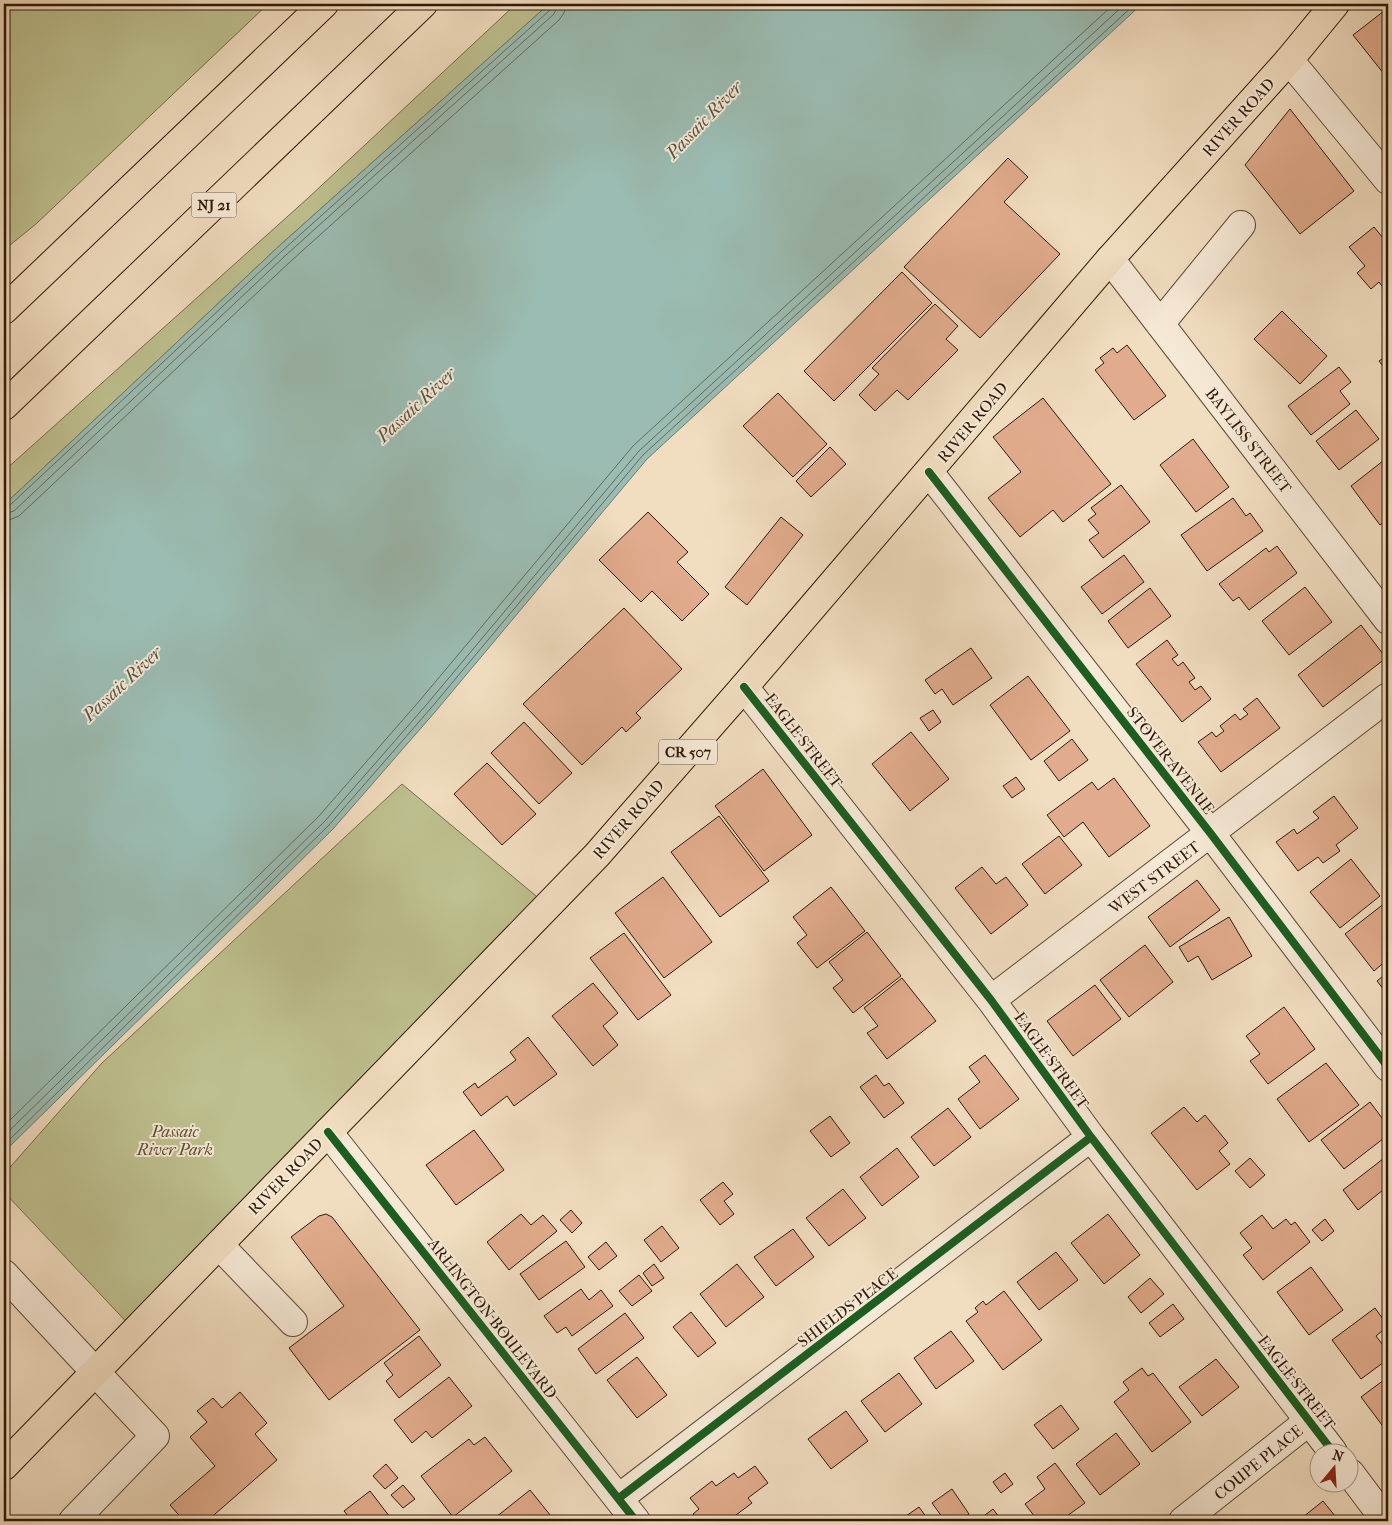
<svg xmlns="http://www.w3.org/2000/svg" width="1392" height="1525" font-family="'IM FELL French Canon',serif">
	<style>
		.green { fill: #bec08f; stroke: #776c4a }
		.water { fill: #9bbcb2; stroke: #707b6d }
		.lines { fill: none; stroke-linecap: round; stroke-linejoin: round }
		.shore { stroke: #666a5c; stroke-width: 1 }
		.building { fill: #e1ac8d; stroke: #301905 }
		.minor-casing { stroke: #604a34; stroke-width: 30 }
		.major-casing { stroke: #301905; stroke-width: 30 }
		.highway-casing { stroke: #301905; stroke-width: 30 }
		.minor { stroke: #f6e9d6; stroke-width: 28 }
		.major { stroke: #f1ddc0; stroke-width: 28 }
		.highway { stroke: #f1ddc0; stroke-width: 28 }
		.cycleway-casing { stroke: #f6e9d6; stroke-width: 11 }
		.cycleway { stroke: #1b5e20; stroke-width: 8 }
		.labels { text-anchor: middle; stroke-width: 4; stroke-linejoin: round; paint-order: stroke }
		.shield { fill: #f6e9d6; stroke: #6b5744; stroke-width: 1 }
		.shield-label { font-size: 15px; font-weight: bold; fill: #301905 }
		.street-label { font-size: 16px; fill: #301905; stroke: #f6e9d6 }
		.park-label { font-size: 16px; font-style: italic; fill: #5b4b2e; stroke: #f6e9d6 }
		.water-label { font-size: 18px; font-style: italic; fill: #555242; stroke: #f6e9d6 }
	</style>
	<rect width="100%" height="100%" fill="#f1ddc0"/>
	<filter id="stains"><feTurbulence type="fractalNoise" baseFrequency=".004" numOctaves="4"/><feColorMatrix values="0 0 0 0 .2 0 0 0 0 .09 0 0 0 0 .02 0 0 0 .5 -.17"/></filter>
	<radialGradient id="worn" r=".72"><stop offset=".6" stop-color="#630" stop-opacity="0"/><stop offset="1" stop-color="#630" stop-opacity=".3"/></radialGradient>
	<path class="green" d="M4 4H268L36 224 4 250Z
		M516 4H549L278 247 4 505V471L307 199Z
		M402 784 548 906 135 1331 4 1192V1174L102 1063Z"/>
	<path class="water" d="M549 4H1142L647 459 435 712 333 829 4 1152V505L278 247Z"/>
	<g class="lines">
		<path class="shore" d="M4 508 9 506 282 251 550 10 552 4
			M4 514 14 511 286 255 554 14 558 4
			M4 522 19 516 291 261 559 20 564 13 566 4
			M4 1126 319 816 421 699 633 446 1114 4
			M4 1136 325 821 427 704 639 451 1125 4
			M4 1145 329 825 431 708 643 455 1135 4"/>
	</g>
	<path class="building" d="M1384 11 1388 16V79L1353 35Z
		M1290 109 1354 191 1300 234 1245 165Z
		M1008 158 1028 177 1004 202 1060 254 980 338 904 267Z
		M1374 227 1388 244V294L1379 282 1371 289 1357 273 1365 266 1349 247Z
		M902 272 932 303 834 401 804 371Z
		M935 304 958 326 946 339 958 350 908 400 897 390 875 411 859 395 879 374 872 368Z
		M1282 311 1327 356 1300 384 1254 339Z
		M1127 345 1166 396 1134 420 1095 370 1104 363 1100 358 1113 348 1117 353Z
		M1388 355V373L1379 361Z
		M1339 367 1351 382 1340 391 1350 404 1311 435 1288 406Z
		M778 393 827 444 793 477 743 426Z
		M1043 398 1111 484 1063 522 1053 510 1020 537 988 498 1021 472 993 437Z
		M1356 410 1379 439 1339 470 1316 441Z
		M1193 439 1229 487 1196 512 1160 465Z
		M830 447 846 464 811 497 796 481Z
		M1388 457V519L1380 525 1351 486Z
		M1121 485 1150 522 1103 558 1089 540 1099 533 1088 520 1096 514 1091 508Z
		M1233 498 1246 516 1250 513 1263 531 1207 571 1181 535Z
		M648 512 688 552 677 562 709 594 682 621 652 591 641 602 599 560Z
		M781 517 803 535 747 605 725 587Z
		M1277 546 1297 573 1249 610 1239 597 1233 601 1219 584 1266 548 1269 552Z
		M1124 555 1144 582 1102 614 1081 587Z
		M1305 587 1332 622 1289 655 1262 621Z
		M1150 588 1171 616 1128 648 1108 621Z
		M624 608 682 669 636 713 641 718 626 732 622 727 582 765 523 704Z
		M1361 625 1386 658 1323 707 1298 675Z
		M1167 640 1178 655 1172 659 1178 666 1183 662 1195 678 1189 682 1195 690 1201 686 1211 699 1182 722 1136 664Z
		M971 648 992 678 953 705 942 689 935 694 925 680Z
		M1028 676 1070 731 1031 760 990 705Z
		M1257 698 1280 728 1221 772 1198 742 1212 732 1216 737 1224 731 1220 726 1235 714 1240 720 1248 714 1243 709Z
		M933 710 941 722 929 731 920 718Z
		M524 722 572 773 539 804 491 753Z
		M911 732 949 779 910 811 872 764Z
		M1072 739 1088 760 1059 781 1044 761Z
		M487 763 536 814 502 845 454 794Z
		M763 769 812 835 764 871 715 806Z
		M1016 777 1025 789 1012 798 1003 786Z
		M1114 778 1150 826 1109 857 1083 822 1064 837 1047 815 1092 782 1098 790Z
		M1334 796 1358 828 1336 845 1340 851 1323 863 1318 857 1298 871 1276 842 1294 829 1297 834 1319 818 1313 812Z
		M719 816 769 881 720 917 671 852Z
		M1059 836 1082 865 1045 894 1022 864Z
		M1351 859 1380 896 1340 928 1310 892Z
		M982 867 996 884 1006 877 1028 905 991 934 955 888Z
		M663 877 712 942 664 978 615 913Z
		M1197 880 1220 910 1170 947 1148 917Z
		M831 887 865 931 817 968 797 943 807 935 793 917Z
		M1385 903 1388 907V959L1374 971 1345 934Z
		M1229 917 1252 956 1212 980 1198 956 1188 962 1179 947Z
		M867 932 901 976 853 1013 833 988 843 980 829 962Z
		M624 933 671 995 638 1020 590 958Z
		M1145 945 1173 982 1129 1017 1100 980Z
		M1388 972V995L1377 981Z
		M902 978 936 1021 887 1059 867 1033 878 1026 864 1008Z
		M593 983 618 1013 603 1026 618 1045 593 1066 552 1016Z
		M1095 985 1121 1019 1073 1056 1047 1021Z
		M1284 1007 1315 1049 1268 1084 1250 1061 1260 1054 1246 1036Z
		M528 1037 557 1074 514 1106 507 1096 481 1116 463 1092 475 1083 478 1088 516 1060 510 1052Z
		M985 1055 1019 1099 980 1129 958 1099 980 1082 969 1067Z
		M1326 1063 1359 1105 1309 1142 1277 1099Z
		M876 1075 884 1086 889 1083 904 1103 884 1118 860 1087Z
		M1370 1102 1388 1126V1135L1344 1169 1321 1140Z
		M1184 1107 1197 1122 1205 1115 1228 1143 1219 1151 1230 1164 1197 1190 1151 1133Z
		M948 1108 971 1137 934 1166 911 1137Z
		M830 1116 850 1143 831 1157 810 1131Z
		M474 1130 504 1170 456 1205 426 1165Z
		M897 1148 919 1177 882 1206 860 1177Z
		M1388 1155V1186L1358 1210 1343 1190Z
		M1250 1158 1265 1175 1250 1188 1235 1171Z
		M723 1182 733 1194 724 1201 734 1214 720 1225 700 1200Z
		M843 1189 866 1218 829 1246 806 1218Z
		M571 1210 582 1223 572 1233 560 1220Z
		M326 1214 332 1217 420 1330 329 1400 289 1348 344 1306 291 1237 319 1216Z
		M521 1214 531 1225 543 1215 557 1231 509 1270 487 1242Z
		M1108 1214 1140 1255 1104 1284 1071 1243Z
		M1262 1215 1273 1229 1286 1219 1291 1225 1295 1222 1310 1242 1263 1280 1243 1255 1252 1248 1240 1233Z
		M1325 1219 1334 1231 1322 1241 1312 1230Z
		M662 1226 679 1248 661 1262 644 1240Z
		M793 1229 814 1257 776 1286 754 1257Z
		M566 1241 585 1267 539 1300 520 1274Z
		M606 1242 617 1256 599 1270 588 1257Z
		M1056 1252 1078 1280 1039 1310 1017 1282Z
		M654 1264 664 1278 652 1286 643 1273Z
		M737 1264 764 1297 726 1327 700 1294Z
		M1311 1267 1343 1310 1309 1335 1277 1292Z
		M639 1275 652 1291 632 1306 619 1291Z
		M1150 1278 1164 1294 1141 1313 1128 1297Z
		M581 1289 589 1300 601 1290 613 1306 572 1336 566 1327 557 1333 544 1316Z
		M1004 1291 1042 1340 1003 1370 966 1321 978 1312 975 1308 983 1301 986 1305Z
		M1173 1304 1184 1319 1160 1337 1149 1323Z
		M1375 1308 1388 1326 1376 1336 1388 1352V1359L1361 1379 1332 1340Z
		M691 1312 716 1343 698 1357 673 1327Z
		M625 1313 644 1338 596 1374 578 1349Z
		M951 1331 974 1361 936 1389 914 1358Z
		M419 1336 441 1365 399 1398 386 1381 393 1375 384 1363Z
		M637 1357 667 1395 637 1418 607 1380Z
		M1216 1359 1239 1387 1202 1416 1179 1387Z
		M1142 1368 1148 1376 1153 1373 1191 1422 1152 1452 1114 1402 1129 1390 1123 1382Z
		M899 1373 922 1404 885 1432 861 1401Z
		M449 1377 472 1406 432 1438 426 1431 412 1443 394 1420Z
		M1388 1377V1433L1361 1397Z
		M240 1392 267 1423 255 1434 277 1460 207 1521H184L170 1505 215 1466 190 1437 207 1422 197 1411 213 1398 222 1408Z
		M1061 1405 1079 1429 1053 1449 1034 1425Z
		M846 1411 868 1441 831 1469 808 1439Z
		M1116 1433 1140 1464 1100 1495 1076 1464Z
		M485 1437 512 1471 453 1517 421 1476 469 1439 474 1445Z
		M1055 1463 1085 1503 1060 1521H1038L1025 1504 1045 1489 1037 1477Z
		M386 1464 398 1478 385 1489 373 1476Z
		M755 1466 768 1483 748 1498 752 1503 728 1521 708 1519 699 1521 693 1514 699 1509 690 1498 712 1481 716 1486 734 1473 738 1478Z
		M1005 1473 1013 1484 1001 1493 993 1482Z
		M403 1485 415 1499 403 1508 391 1495Z
		M952 1489 969 1514 958 1521H945L932 1503Z
		M530 1490 555 1521H491Z
		M370 1491 393 1521H352L344 1511Z
		M1323 1501 1339 1521H1298Z
		M919 1507 927 1518 923 1521H910L906 1516Z
		M993 1509 1002 1521 1010 1515 1014 1521H977Z"/>
	<g class="lines">
		<defs>
			<path id="minor" d="M1289 60 1388 180
				M1110 259 1388 620
				M1160 324 1241 225
				M929 472 1211 834 1388 1067
				M744 687 991 1000 1091 1137 1333 1452
				M991 1000 1388 697
				M328 1132 636 1521
				M219 1245 293 1322
				M4 1274 155 1436 73 1521
				M1350 1473 1386 1521
				M619 1498 1091 1137
				M1183 1521 1309 1421"/>
			<path id="major" d="M4 1466 597 855 744 687 1110 259 1289 60 1335 4"/>
			<path id="highway" d="M4 310 324 4
				M4 406 423 4"/>
		</defs>
		<use href="#minor" class="minor-casing"/>
		<use href="#major" class="major-casing"/>
		<use href="#highway" class="highway-casing"/>
		<use href="#minor" class="minor"/>
		<use href="#major" class="major"/>
		<use href="#highway" class="highway"/>
		<defs>
			<path id="cycleway" d="M929 472 1211 834 1388 1067
				M744 687 991 1000 1091 1137 1333 1452
				M328 1132 636 1521
				M619 1498 1091 1137"/>
		</defs>
		<use href="#cycleway" class="cycleway-casing"/>
		<use href="#cycleway" class="cycleway"/>
	</g>
	<g class="labels">
		<g class="shield">
			<rect x="191.5" y="192.5" width="45" height="25" rx="4"/>
			<rect x="659" y="739.5" width="58" height="25" rx="4"/>
		</g>
		<g class="shield-label">
			<text x="214" y="210">NJ 21</text>
			<text x="688" y="757">CR 507</text>
		</g>
		<g class="street-label">
			<text transform="translate(1238 117) rotate(-48)" y="6">RIVER ROAD</text>
			<text transform="translate(972 422) rotate(-50)" y="6">RIVER ROAD</text>
			<text transform="translate(1249 440) rotate(52)" y="6">BAYLISS STREET</text>
			<text transform="translate(804 740) rotate(52)" y="6">EAGLE STREET</text>
			<text transform="translate(1171 760) rotate(52)" y="6">STOVER AVENUE</text>
			<text transform="translate(628 819) rotate(-49)" y="6">RIVER ROAD</text>
			<text transform="translate(1154 877) rotate(-37)" y="6">WEST STREET</text>
			<text transform="translate(1052 1060) rotate(54)" y="6">EAGLE STREET</text>
			<text transform="translate(285 1176) rotate(-46)" y="6">RIVER ROAD</text>
			<text transform="translate(847 1307) rotate(-37)" y="6">SHIELDS PLACE</text>
			<text transform="translate(493 1318) rotate(52)" y="6">ARLINGTON BOULEVARD</text>
			<text transform="translate(1297 1382) rotate(52)" y="6">EAGLE STREET</text>
			<text transform="translate(1258 1462) rotate(-39)" y="6">COUPE PLACE</text>
		</g>
		<g class="park-label">
			<text x="175" y="1137">Passaic<tspan x="175" dy="18">River Park</tspan></text>
		</g>
		<g class="water-label">
			<text transform="translate(704 120) rotate(-46)" y="6">Passaic River</text>
			<text transform="translate(416 405) rotate(-43)" y="6">Passaic River</text>
			<text transform="translate(122 684) rotate(-43)" y="6">Passaic River</text>
		</g>
	</g>
	<rect width="1392" height="1525" fill="none" stroke="#f1ddc0" stroke-width="20"/>
	<rect x="5" y="5" width="1382" height="1515" fill="none" stroke="#301905" stroke-width="2.5"/>
	<rect x="10" y="10" width="1372" height="1505" fill="none" stroke="#301905"/>
	<g transform="translate(1334 1468) rotate(18)"><circle r="24" fill="#f6e9d6" stroke="#a79682"/>
	<path d="M0-4L9 19L0 12L-9 19Z" fill="#8f2418"/>
	<text y="-8" font-size="14" font-weight="bold" text-anchor="middle" fill="#301905">N</text>
	</g>
	<rect width="100%" height="100%" filter="url(#stains)"/>
	<rect width="100%" height="100%" fill="url(#worn)"/>
</svg>
